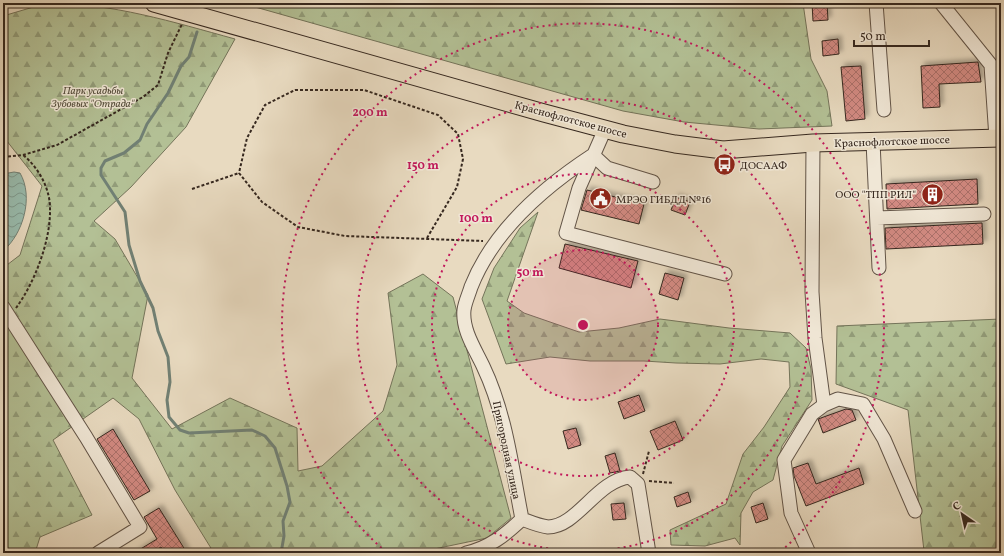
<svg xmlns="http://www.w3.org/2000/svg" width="1004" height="556" font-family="Vollkorn,serif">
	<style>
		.forest { fill: url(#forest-firs); stroke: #74745a }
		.water { fill: url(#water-waves); stroke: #718074 }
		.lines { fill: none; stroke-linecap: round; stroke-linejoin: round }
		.stream { stroke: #718074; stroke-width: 3 }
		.building { fill: url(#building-cross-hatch); stroke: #36281f; filter: url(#shadow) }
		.minor-casing { stroke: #625447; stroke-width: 15 }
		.major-casing { stroke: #36281f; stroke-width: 19 }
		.path { stroke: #36281f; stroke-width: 2; stroke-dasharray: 3 2; stroke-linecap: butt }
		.minor { stroke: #f0e7d6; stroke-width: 13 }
		.major { stroke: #e8dac0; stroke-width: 17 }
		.ring { fill: none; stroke: #c2185b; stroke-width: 2; stroke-dasharray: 2 4 }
		.labels { text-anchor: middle; stroke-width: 3; stroke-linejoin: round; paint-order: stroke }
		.park-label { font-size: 11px; font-style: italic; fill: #554e3c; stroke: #f0e7d6 }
		.street-label { font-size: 11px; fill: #36281f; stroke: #f0e7d6 }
		.poi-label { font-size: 11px; fill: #36281f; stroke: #f0e7d6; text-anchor: start }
		.centre { fill: #c2185b; stroke: #f0e7d6; stroke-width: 2 }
		.ring-label { font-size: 12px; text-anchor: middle; font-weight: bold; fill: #c2185b; stroke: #f0e7d6; stroke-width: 3; stroke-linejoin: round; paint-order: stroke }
	</style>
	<defs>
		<pattern id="forest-firs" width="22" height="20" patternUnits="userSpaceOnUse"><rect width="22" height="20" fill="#b3c095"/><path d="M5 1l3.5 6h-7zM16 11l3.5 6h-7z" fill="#929c79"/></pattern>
		<pattern id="water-waves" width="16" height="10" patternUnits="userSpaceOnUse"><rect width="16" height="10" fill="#98bbad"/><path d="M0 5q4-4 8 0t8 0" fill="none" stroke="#7d988c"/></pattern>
		<pattern id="building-cross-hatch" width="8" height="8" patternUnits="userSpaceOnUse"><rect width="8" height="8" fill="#d28a82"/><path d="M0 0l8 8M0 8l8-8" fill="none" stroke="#ab716a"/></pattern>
		<filter id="shadow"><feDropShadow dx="3.5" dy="-3.5" stdDeviation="2" flood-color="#0004"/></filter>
	</defs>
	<rect width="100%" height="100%" fill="#e8dac0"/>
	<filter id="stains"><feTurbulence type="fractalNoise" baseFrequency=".005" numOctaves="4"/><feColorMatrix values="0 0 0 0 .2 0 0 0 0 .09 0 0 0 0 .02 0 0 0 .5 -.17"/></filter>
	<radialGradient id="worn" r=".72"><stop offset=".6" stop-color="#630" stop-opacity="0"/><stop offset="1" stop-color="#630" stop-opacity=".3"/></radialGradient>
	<path class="forest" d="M47 3C112 3 173 22 235 39L186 127 131 187 94 221 115 239 148 295 132 378 172 429 230 398 297 428 298 471 322 466 383 411 397 365 388 293 423 274 453 297 511 518 487 538 415 553H214L175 490 139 419 113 398 53 440 92 515 40 537 35 553H3V268L20 255 42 186 3 136V16Z
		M241 3H803L811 59 827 91 832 126 759 129 684 122 623 111Z
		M538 212 507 301 524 313 579 332 619 328 660 319 729 328 790 333 806 348 811 369 812 400 782 446 773 480 753 492 741 513 740 545 735 538 705 546 671 545 670 530 726 504 743 454 764 427 790 387 789 362 761 359 720 364 676 363 644 361H590L550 357 506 364 482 299 494 268 520 228Z
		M1001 319V553H916L924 551 908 410 836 384 837 326Z"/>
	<path class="water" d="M14 172 20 173C34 197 23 234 3 251V174Z"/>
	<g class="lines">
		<path class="stream" d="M197 32 189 57 181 66 168 93 147 124 140 140 124 153 105 161 101 168V175L125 212 129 245 140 281 153 308 158 331 168 357 170 382 167 400 169 417 180 430 189 433 252 430 265 436 275 448 287 486 290 502 283 521 284 536 281 553"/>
	</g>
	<path class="building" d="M812 3H827L828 20 813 21Z
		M838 39 839 54 823 56 822 41Z
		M978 62 981 82 939 84 940 107 923 108 921 66Z
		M861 66 865 119 846 121 841 67Z
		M977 179 978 204 887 209 886 184Z
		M587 190 644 204 639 224 581 210Z
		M676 197 690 202 685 215 671 210Z
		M982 223 983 244 886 249 885 228Z
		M565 244 638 261 631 288 559 268Z
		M665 273 684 278 678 300 659 294Z
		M639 395 645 411 624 419 618 402Z
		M846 409 852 410 856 420 823 433 818 419Z
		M675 421 683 440 658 450 650 431Z
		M576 428 581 445 568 449 563 431Z
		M113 429 150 491 134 500 97 439Z
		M615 453 620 471 610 473 605 456Z
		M808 463 816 484 859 468 864 484 806 506 794 476 793 468Z
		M688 492 691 502 677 507 674 497Z
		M624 503 626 519 613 520 611 504Z
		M763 503 768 519 756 523 751 507Z
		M159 508 187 553H165L161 547 151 553H134L157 539 144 517Z"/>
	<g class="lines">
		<defs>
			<path id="minor" d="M876 3 884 110
				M941 3 991 65 996 138
				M605 129 579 188 566 233 725 274
				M873 142 879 268
				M813 143 812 292 815 338 824 405
				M593 155 607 168 653 182
				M877 218 984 214
				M3 307 86 437 140 527 98 553
				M522 519C530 522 539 526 548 527 577 527 597 480 630 477L638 484 649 553
				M466 553C489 548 505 535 522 519 512 468 506 414 483 366 475 349 462 330 464 310 465 302 469 294 471 287 493 231 544 187 593 155
				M809 553 791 513 784 460 812 414 824 405 838 399 863 404 884 439 915 511"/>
			<path id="major" d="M154 3 544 113 623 134 675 144 723 150 813 143 1001 138"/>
		</defs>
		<use href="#minor" class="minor-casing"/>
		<use href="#major" class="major-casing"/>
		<path class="path" d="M3 157 23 155 57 145 143 97 158 85 168 53 182 24
			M192 189 239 173
			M427 238 457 187 463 159 458 134 438 115 364 90H295L265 105 247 138 239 173 262 202 298 227 345 236 483 241
			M16 308C35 282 51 240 50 208 50 188 38 167 23 155
			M643 474 649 451
			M649 481 674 483"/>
		<use href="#minor" class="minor"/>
		<use href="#major" class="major"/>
	</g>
	<circle cx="583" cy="325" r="75" fill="#c2185b" fill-opacity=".12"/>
	<g class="ring">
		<circle cx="583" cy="325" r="75"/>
		<circle cx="583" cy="325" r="151"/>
		<circle cx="583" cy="325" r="226"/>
		<path d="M386 552A301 301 0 1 1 780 552"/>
	</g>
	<defs>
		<symbol id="bus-disc" viewBox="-11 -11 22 22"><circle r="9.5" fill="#8f2418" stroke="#f0e7d6"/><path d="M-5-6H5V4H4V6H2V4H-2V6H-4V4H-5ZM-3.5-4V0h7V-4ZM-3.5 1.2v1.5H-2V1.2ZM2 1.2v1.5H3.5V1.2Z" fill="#fff"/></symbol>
		<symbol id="building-disc" viewBox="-11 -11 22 22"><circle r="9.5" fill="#8f2418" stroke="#f0e7d6"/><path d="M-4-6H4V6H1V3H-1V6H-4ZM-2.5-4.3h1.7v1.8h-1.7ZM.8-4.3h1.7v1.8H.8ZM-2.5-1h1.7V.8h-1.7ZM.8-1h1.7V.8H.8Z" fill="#fff"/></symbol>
		<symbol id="civic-disc" viewBox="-11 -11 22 22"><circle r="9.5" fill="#8f2418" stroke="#f0e7d6"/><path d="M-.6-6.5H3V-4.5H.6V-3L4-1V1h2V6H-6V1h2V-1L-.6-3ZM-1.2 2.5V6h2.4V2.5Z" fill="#fff"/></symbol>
	</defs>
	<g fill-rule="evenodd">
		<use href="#bus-disc" x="712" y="152" width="25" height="25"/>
		<use href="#building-disc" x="920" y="182" width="25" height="25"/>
		<use href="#civic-disc" x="588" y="186" width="25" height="25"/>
	</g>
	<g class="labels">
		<g class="park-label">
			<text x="93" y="94">Парк усадьбы<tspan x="93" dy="13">Зубовых "Отрада"</tspan></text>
		</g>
		<g class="street-label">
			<text transform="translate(571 119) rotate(15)" y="4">Краснофлотское шоссе</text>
			<text transform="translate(892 141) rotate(-2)" y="4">Краснофлотское шоссе</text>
			<text transform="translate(507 450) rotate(78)" y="4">Пригородная улица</text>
		</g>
		<g class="poi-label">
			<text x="740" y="169">ДОСААФ</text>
			<text x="916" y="198" text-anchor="end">ООО "ТПП РИЛ"</text>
			<text x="616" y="203">МРЭО ГИБДД №16</text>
		</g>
	</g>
	<circle cx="583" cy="325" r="6" class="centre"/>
	<g class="ring-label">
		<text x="370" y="116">200 m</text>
		<text x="423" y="169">150 m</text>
		<text x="476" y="222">100 m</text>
		<text x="530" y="276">50 m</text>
	</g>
	<rect width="1004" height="556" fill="none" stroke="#e8dac0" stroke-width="16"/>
	<rect x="4" y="4" width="996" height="548" fill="none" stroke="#36281f" stroke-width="2"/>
	<rect x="8" y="8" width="988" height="540" fill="none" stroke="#36281f"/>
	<g transform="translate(962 514) rotate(326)" stroke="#f0e7d6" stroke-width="3" paint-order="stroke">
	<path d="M0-3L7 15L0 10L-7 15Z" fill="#36281f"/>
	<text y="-6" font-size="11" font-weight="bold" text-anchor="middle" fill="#36281f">С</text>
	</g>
	<path d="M854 40v6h75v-6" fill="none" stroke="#36281f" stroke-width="2"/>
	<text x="860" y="40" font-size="12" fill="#36281f" stroke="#f0e7d6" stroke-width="3" paint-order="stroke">50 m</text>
	<rect width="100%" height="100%" filter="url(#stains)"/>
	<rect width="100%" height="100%" fill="url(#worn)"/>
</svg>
